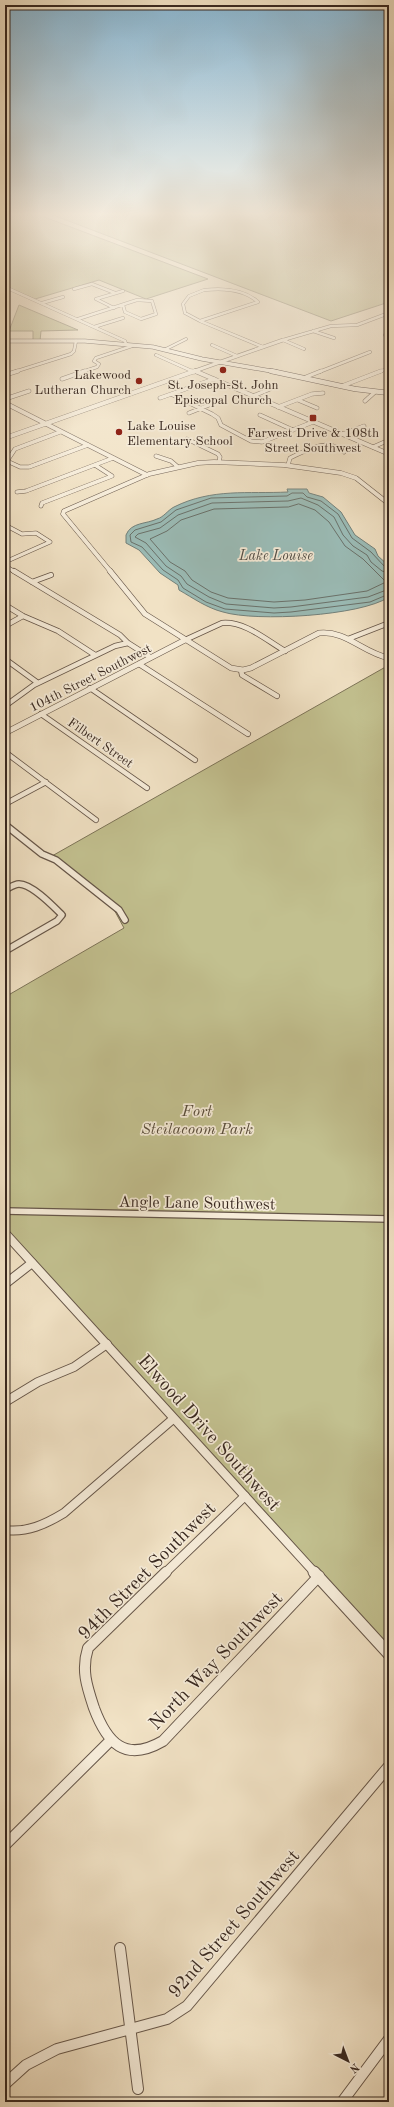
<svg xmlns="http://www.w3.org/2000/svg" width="394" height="2107" font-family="'Old Standard TT',serif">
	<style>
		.green { fill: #c2c08f; stroke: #7d7458 }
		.water { fill: #9bbdb8; stroke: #73817b }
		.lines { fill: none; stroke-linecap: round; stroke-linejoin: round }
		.shore { stroke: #6a726c; stroke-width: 1 }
		.pedestrian-casing { stroke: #665649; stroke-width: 8 }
		.minor-far5-casing { stroke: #665649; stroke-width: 3.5 }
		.minor-far4-casing { stroke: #665649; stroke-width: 4.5 }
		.minor-far3-casing { stroke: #665649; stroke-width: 6 }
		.minor-far2-casing { stroke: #665649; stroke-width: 8 }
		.minor-far1-casing { stroke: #665649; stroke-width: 10 }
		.minor-casing { stroke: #665649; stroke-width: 12 }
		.tertiary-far4-casing { stroke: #665649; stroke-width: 4 }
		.tertiary-far3-casing { stroke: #665649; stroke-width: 5 }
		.tertiary-far2-casing { stroke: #665649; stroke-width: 6 }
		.tertiary-far1-casing { stroke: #665649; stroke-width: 10 }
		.tertiary-casing { stroke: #665649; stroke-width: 13 }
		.secondary-far1-casing { stroke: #382820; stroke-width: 4.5 }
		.secondary-casing { stroke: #382820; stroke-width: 5.5 }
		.pedestrian { stroke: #f6ecd9; stroke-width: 5.5 }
		.minor-far5 { stroke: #f6ecd9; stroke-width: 2.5 }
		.minor-far4 { stroke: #f6ecd9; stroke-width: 3.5 }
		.minor-far3 { stroke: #f6ecd9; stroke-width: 4.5 }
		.minor-far2 { stroke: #f6ecd9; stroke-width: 5.5 }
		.minor-far1 { stroke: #f6ecd9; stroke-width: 8 }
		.minor { stroke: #f6ecd9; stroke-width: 10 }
		.tertiary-far4 { stroke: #f6ecd9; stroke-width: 3 }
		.tertiary-far3 { stroke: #f6ecd9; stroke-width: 4 }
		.tertiary-far2 { stroke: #f6ecd9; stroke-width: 5 }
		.tertiary-far1 { stroke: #f6ecd9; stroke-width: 8 }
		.tertiary { stroke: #f6ecd9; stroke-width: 11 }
		.secondary-far1 { stroke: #f6ecd9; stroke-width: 3.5 }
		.secondary { stroke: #f6ecd9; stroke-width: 4.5 }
		.poi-dot { fill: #8f2418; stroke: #f6ecd9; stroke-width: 1.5 }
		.labels { text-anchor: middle; stroke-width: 3.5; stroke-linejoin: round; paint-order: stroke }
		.far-poi-label { font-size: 13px; fill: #382820; stroke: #f6ecd9 }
		.far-street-label { font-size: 13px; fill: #382820; stroke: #f6ecd9 }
		.far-water-label { font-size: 14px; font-style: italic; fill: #514d46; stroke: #f6ecd9 }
		.park-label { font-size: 16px; font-style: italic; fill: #5a4e3c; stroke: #f6ecd9 }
		.street-label { font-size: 16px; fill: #382820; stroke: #f6ecd9 }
		.near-street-label { font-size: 19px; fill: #382820; stroke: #f6ecd9 }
	</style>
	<rect width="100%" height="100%" fill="#f1e2c5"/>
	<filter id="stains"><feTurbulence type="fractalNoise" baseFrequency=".005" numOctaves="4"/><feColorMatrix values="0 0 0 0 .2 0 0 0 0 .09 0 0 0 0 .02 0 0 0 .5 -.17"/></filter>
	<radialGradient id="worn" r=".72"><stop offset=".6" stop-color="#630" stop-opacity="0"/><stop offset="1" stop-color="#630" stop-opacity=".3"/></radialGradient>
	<path class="green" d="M5 215H39L208 279 146 299 99 280 35 299 5 286Z
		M53 215H389V302L331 321Z
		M19 305 78 330 41 331 40 341H33V331H9Z
		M389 665V1651L5 1239V997L124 928 111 904 52 856Z"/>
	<path class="water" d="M287 489H307L309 493 323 497 341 512 355 535 375 549 378 556 389 566V597C361 616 256 622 223 612 207 608 193 598 179 590L178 585 160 573 139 550 126 543V535C131 522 147 524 157 519 164 517 168 510 174 507 212 488 248 494 288 492Z"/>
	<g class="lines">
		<path class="shore" d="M299 504 315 510 329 522 345 546 363 559 386 582 367 591 305 600 274 602 228 598 211 592 192 580 185 571 170 562 150 539 167 531 181 520 214 509 288 507Z
			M389 568 385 567 371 552 352 538 338 514 321 501 307 497 303 493H292L287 496 211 498 176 510 161 522 135 530 130 535 131 542 142 547 163 570 178 580 183 588 206 602 225 609 274 613 291 612 370 602 389 594
			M389 573 382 571 371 562 367 555 353 546 343 535 334 517 318 505 301 498 288 501 212 503 178 515 160 528 138 534 135 537 146 543 166 566 181 576 187 584 209 597 226 604 274 608 291 607 368 597 389 589"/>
		<defs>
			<path id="pedestrian" d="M5 1211 389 1219"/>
			<path id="minor-far5" d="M5 287 125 341 126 344
				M74 289 92 284 115 293
				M204 290C222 288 244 289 258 302L200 321 185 313 183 304 189 296Z
				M96 299 123 291
				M96 299 114 308
				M42 303 63 297
				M78 319 137 300 152 301 156 314 141 319 125 312 123 305
				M200 321 263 347
				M94 327 123 318
				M313 331 334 338
				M385 335 389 334
				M283 340 331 326 357 325 389 313
				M283 340 304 349
				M212 345 237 356
				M164 350 186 339
				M156 355 194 372
				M14 372 71 354 74 351 76 341
				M82 372 97 367 99 364 94 361 96 358 132 346
				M319 372 370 352
				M379 372 389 368"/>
			<path id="minor-far4" d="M192 371 194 372
				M5 375 18 371
				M306 377 321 371
				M62 379 85 371
				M342 386 381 371
				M173 395 212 414 218 418 221 425 251 441 262 442 313 422
				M253 396 270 389
				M160 398 214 379
				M5 399 29 391
				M298 400 317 408
				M365 401 375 392
				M278 407 312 394 323 393
				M189 413 224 399
				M260 415 293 430
				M60 432 15 449 7 461 20 467H29L88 445
				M343 434 364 426
				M187 439 218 454 220 457 219 462
				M373 447 389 440
				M156 456 171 461 178 467
				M288 465 290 458C307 450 327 437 344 452
				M17 492 26 491 113 458
				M41 506 42 503 112 476 95 465
				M5 525 22 534 36 533 50 542 5 562
				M5 566 15 572"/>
			<path id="minor-far3" d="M14 571 120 635 128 643 150 657
				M32 582 51 575
				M5 605 23 616 58 631 95 655
				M5 626 23 616
				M348 639 389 623
				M185 640 222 623C245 621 266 640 285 651
				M5 659 38 683
				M139 664 248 734
				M241 670 242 675 277 696
				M90 688 195 760
				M5 706 34 685 115 646 128 643
				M41 714 147 788
				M5 752 96 820
				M5 804 46 782
				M5 825 9 828"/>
			<path id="minor-far2" d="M8 827 42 854 56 860 119 910 125 920
				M5 890C9 888 14 884 19 884 32 884 53 906 62 915L57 921 5 951"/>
			<path id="minor-far1" d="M5 1284 32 1263
				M5 1402 38 1382 74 1367 107 1344
				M5 1530C27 1533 46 1524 64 1513L173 1419
				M165 1573 245 1496"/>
			<path id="minor" d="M166 1572 88 1648C81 1670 87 1687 94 1708 107 1743 125 1763 163 1741L319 1576
				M5 1845 111 1740
				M120 1948 138 2089
				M5 2084 26 2065 57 2049 167 2019 187 2006 389 1766
				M342 2102 389 2039"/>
			<path id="tertiary-far4" d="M195 371 197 372
				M192 372 283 340"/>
			<path id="tertiary-far3" d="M195 371 389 454
				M5 403 147 475
				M5 438 195 371
				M111 572 63 514 64 511 149 474 198 463 214 462 284 465 341 473 356 478 389 504"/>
			<path id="tertiary-far2" d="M110 571 145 614 231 668 243 670 251 668 319 633C346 630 363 653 389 658
				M5 733 185 640"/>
			<path id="tertiary-far1" d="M5 1233 315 1573"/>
			<path id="tertiary" d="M314 1572 389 1654"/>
			<path id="secondary-far1" d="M5 341H85L153 347 202 359 277 372"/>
			<path id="secondary" d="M271 371 355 389 389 393"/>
		</defs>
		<use href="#pedestrian" class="pedestrian-casing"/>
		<use href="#minor-far5" class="minor-far5-casing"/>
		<use href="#minor-far4" class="minor-far4-casing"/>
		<use href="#minor-far3" class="minor-far3-casing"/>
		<use href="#minor-far2" class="minor-far2-casing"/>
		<use href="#minor-far1" class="minor-far1-casing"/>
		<use href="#minor" class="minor-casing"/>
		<use href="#tertiary-far4" class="tertiary-far4-casing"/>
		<use href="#tertiary-far3" class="tertiary-far3-casing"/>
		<use href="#tertiary-far2" class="tertiary-far2-casing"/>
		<use href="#tertiary-far1" class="tertiary-far1-casing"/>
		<use href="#tertiary" class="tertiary-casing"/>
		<use href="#secondary-far1" class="secondary-far1-casing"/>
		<use href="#secondary" class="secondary-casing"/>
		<use href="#pedestrian" class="pedestrian"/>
		<use href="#minor-far5" class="minor-far5"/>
		<use href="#minor-far4" class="minor-far4"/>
		<use href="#minor-far3" class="minor-far3"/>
		<use href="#minor-far2" class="minor-far2"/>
		<use href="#minor-far1" class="minor-far1"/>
		<use href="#minor" class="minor"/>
		<use href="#tertiary-far4" class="tertiary-far4"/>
		<use href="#tertiary-far3" class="tertiary-far3"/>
		<use href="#tertiary-far2" class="tertiary-far2"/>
		<use href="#tertiary-far1" class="tertiary-far1"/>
		<use href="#tertiary" class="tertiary"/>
		<use href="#secondary-far1" class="secondary-far1"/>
		<use href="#secondary" class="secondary"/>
	</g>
	<linearGradient id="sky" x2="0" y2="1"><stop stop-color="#89b8d5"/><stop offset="0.42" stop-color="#f9f2e5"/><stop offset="1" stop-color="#f9f2e5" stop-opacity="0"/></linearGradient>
	<rect width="394" height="510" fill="url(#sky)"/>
	<g class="poi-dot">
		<circle cx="223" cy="370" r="4"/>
		<circle cx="139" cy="381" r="4"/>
		<rect x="309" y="414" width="8" height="8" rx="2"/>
		<circle cx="119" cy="432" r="4"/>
	</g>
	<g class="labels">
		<g class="far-poi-label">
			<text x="131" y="379" text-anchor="end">Lakewood<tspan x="131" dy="15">Lutheran Church</tspan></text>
			<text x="223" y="389">St. Joseph-St. John<tspan x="223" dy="15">Episcopal Church</tspan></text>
			<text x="127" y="430" text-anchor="start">Lake Louise<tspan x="127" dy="15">Elementary School</tspan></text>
			<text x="313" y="437">Farwest Drive &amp; 108th<tspan x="313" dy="15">Street Southwest</tspan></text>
		</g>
		<g class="far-street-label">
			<text transform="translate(90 677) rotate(-27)" y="5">104th Street Southwest</text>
			<text transform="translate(101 742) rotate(35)" y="5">Filbert Street</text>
		</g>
		<g class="far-water-label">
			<text x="276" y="560">Lake Louise</text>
		</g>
		<g class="park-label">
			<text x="197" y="1116">Fort<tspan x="197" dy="18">Steilacoom Park</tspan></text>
		</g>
		<g class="street-label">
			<text transform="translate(197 1202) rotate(1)" y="6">Angle Lane Southwest</text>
		</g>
		<g class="near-street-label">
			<text transform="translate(210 1432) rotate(48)" y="7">Elwood Drive Southwest</text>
			<text transform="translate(146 1570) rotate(-45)" y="7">94th Street Southwest</text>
			<text transform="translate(215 1660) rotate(-46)" y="7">North Way Southwest</text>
			<text transform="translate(233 1923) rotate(-49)" y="7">92nd Street Southwest</text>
		</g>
	</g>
	<rect width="394" height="2107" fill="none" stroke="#f1e2c5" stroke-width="20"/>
	<rect x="6" y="6" width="382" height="2095" fill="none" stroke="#382820" stroke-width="2"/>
	<rect x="10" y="10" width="374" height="2087" fill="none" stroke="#382820"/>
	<g transform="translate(348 2061) rotate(138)" stroke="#f6ecd9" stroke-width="3" paint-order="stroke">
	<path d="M0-3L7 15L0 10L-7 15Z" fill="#382820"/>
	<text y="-6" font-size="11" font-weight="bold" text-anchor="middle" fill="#382820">N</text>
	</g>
	<rect width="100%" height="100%" filter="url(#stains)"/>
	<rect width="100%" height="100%" fill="url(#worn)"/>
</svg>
